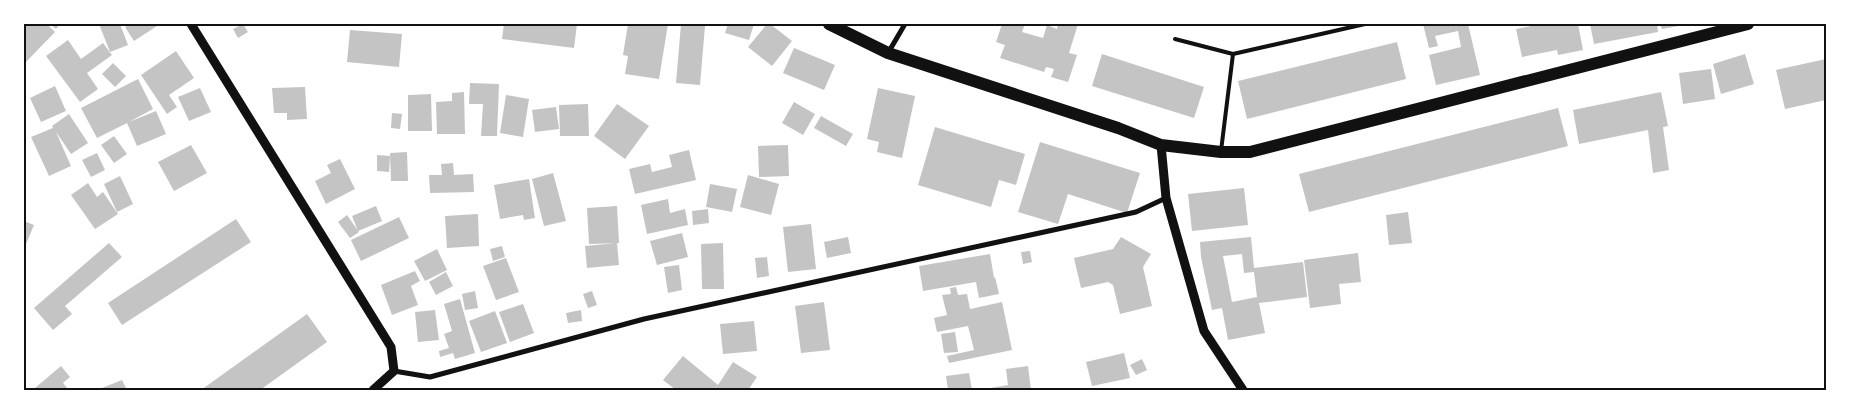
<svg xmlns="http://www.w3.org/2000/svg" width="1850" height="414" font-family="'Noto Serif',serif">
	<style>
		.building { fill: #c4c4c4; fill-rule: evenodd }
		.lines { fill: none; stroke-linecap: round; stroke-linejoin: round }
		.service { stroke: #111; stroke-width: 4 }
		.minor { stroke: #111; stroke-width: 5 }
		.tertiary { stroke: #111; stroke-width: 9 }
		.primary { stroke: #111; stroke-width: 12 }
		.neatline { fill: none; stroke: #111; stroke-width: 2 }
	</style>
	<rect width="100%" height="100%" fill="#fff"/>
	<path class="building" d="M24 24H47L55 32 24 64Z
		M50 24H60L56 29Z
		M99 24H120L128 45 110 52Z
		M130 24H160L134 41 125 27Z
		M243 24 248 32 238 38 233 29Z
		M504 24H577L574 48 502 39Z
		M628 24H668L659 79 625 74 628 56 623 55Z
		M681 24 705 26 700 85 676 83Z
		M728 24H754L749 40 725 33Z
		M767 24H770L792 41 772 66 748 47Z
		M1002 24H1025L1022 32 1043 38 1047 25 1057 29 1058 24H1078L1069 53 1077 55 1068 82 1051 77 1054 69 1046 67 1044 72 1000 58 1005 45 996 42Z
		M1423 24H1468L1480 75 1436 85 1429 55 1461 47 1458 31 1435 36 1438 46 1429 48Z
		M1541 24H1578L1583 50 1558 55 1557 50 1522 57 1516 29Z
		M1590 24H1657L1658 32 1594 44Z
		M1660 24H1684V25L1662 29Z
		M350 30 402 34 399 67 347 62Z
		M68 40 81 59 103 43 112 55 87 73 98 89 80 102 46 56Z
		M1397 42 1406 79 1247 119 1238 81Z
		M794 48 835 65 824 90 783 73Z
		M176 51 194 78 169 95 177 107 167 114 141 75Z
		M1102 54 1204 87 1194 118 1092 86Z
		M1745 54 1754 84 1721 94 1713 64Z
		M1826 59V100L1785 109 1776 70Z
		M113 63 126 76 115 87 102 74Z
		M1711 69 1715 99 1683 104 1679 73Z
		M138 79 153 109 129 122 156 111 166 134 137 146 127 123 97 138 81 108Z
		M470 83 499 84 497 136H481L483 104H469Z
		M55 86 66 111 41 122 30 98Z
		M305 87 307 119 287 120V113H274L272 88Z
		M200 88 211 112 189 121 178 97Z
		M878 88 915 96 902 158 877 152 879 142 867 139Z
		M464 92 465 134H437L436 102 452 101V93Z
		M1661 92 1668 126 1663 127 1669 170 1653 173 1648 130 1579 144 1573 110Z
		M431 94 432 131H408V95Z
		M506 95 529 99 523 137 500 133Z
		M794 102 815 114 803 135 782 123Z
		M588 104 589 136H560L559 105Z
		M617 104 649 126 625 159 594 136Z
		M556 107 559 129 535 132 532 110Z
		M1558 108 1568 146 1309 212 1299 174Z
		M392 113 402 114 400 129 391 128Z
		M69 114 88 143 71 154 56 132 71 166 49 176 31 137 53 128 52 126Z
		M821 116 853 134 846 146 814 128Z
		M935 127 1025 154 1016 185 999 180 991 207 918 185Z
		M114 136 127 154 114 163 101 145Z
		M1040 142 1140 173 1127 213 1068 194 1058 224 1018 212Z
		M191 145 207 173 174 191 158 162Z
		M788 145 789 176 759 177 758 146Z
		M689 150 696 180 635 194 629 169 650 164 652 172 672 167 669 155Z
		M407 152 408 181H391L390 153Z
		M97 153 105 170 91 177 82 160Z
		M377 155 390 156 389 172 377 171Z
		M340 159 355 189 326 204 315 181 331 173 327 165Z
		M453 163 454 175 473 174 474 192 430 193 429 175H442L441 164Z
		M553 173 566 221 544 226 532 179Z
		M748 175 779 184 771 215 740 207Z
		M120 176 133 204 117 212 104 184Z
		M529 179 535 218 524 220 523 215 500 219 494 185Z
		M88 183 97 197 103 192 118 214 95 229 71 195Z
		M710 184 737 189 732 212 706 207Z
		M1244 188 1248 225 1192 231 1188 194Z
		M668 199 670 213 685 209 688 225 647 234 641 205Z
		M376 206 382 221 358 231 352 216Z
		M617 206 619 243 589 244 587 208Z
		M708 209 709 223 693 225 692 211Z
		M1408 212 1412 243 1389 245 1386 215Z
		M478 214 479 246 447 248 445 216Z
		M347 215 359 232 350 238 338 222Z
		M399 217 409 238 361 261 351 240Z
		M236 219 251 242 122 325 108 303Z
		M24 221 34 225 24 249Z
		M811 224 816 269 788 272 783 227Z
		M682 233 688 257 657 265 650 241Z
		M848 237 851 253 827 258 824 242Z
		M1121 237 1151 254 1143 267 1152 306 1120 314 1113 285 1108 282 1081 288 1074 258 1113 249Z
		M1251 237 1254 268 1303 262 1307 297 1259 303 1265 333 1228 340 1222 308 1212 310 1201 257 1200 242ZM1242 254 1244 273 1254 272 1257 297 1232 302 1223 256Z
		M109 243 122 257 65 306 72 314 53 330 34 308Z
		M617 243 619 265 587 268 585 246Z
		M723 243 724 289H702L701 244Z
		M502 246 505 257 493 261 490 249Z
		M437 249 447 270 425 281 414 261Z
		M1030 251 1032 262 1023 264 1021 252Z
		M1358 253 1361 282 1339 284 1341 304 1310 308 1304 260Z
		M990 254 994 278 995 277 999 294 979 298 976 282 923 291 919 266Z
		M767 257 769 276 757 278 755 258Z
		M506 258 519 292 496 300 483 266Z
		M679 265 682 290 668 293 664 267Z
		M415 271 420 281 411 286 418 305 392 315 381 285Z
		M446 272 453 286 436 295 429 282Z
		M956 287 958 295 967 294 970 309 1002 302 1012 350 949 363 947 356 974 350 968 326 937 332 934 318 947 315 942 295 951 294 950 288Z
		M475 291 478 308 465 310 462 294Z
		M592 291 597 305 588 308 583 294Z
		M460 299 475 353 455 359 453 353 440 357 439 351 449 348 444 334 452 331 444 304Z
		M824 302 830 350 801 353 795 306Z
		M523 304 534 333 510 342 499 312Z
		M435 310 439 340 418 342 415 312Z
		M581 310 582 321 568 323 566 313Z
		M495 311 507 343 481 352 469 321Z
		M307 314 327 342 260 390H201Z
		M754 321 757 351 723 354 720 324Z
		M955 332 958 352 944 353 941 334Z
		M1124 353 1130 378 1092 386 1086 362Z
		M683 356 718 385 733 362 757 377 748 390H714L718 385 713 390H676L663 380Z
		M1142 359 1147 370 1136 375 1130 365Z
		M61 366 70 377 63 383 69 390H37L35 388Z
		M1028 366 1031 390H979L1008 385 1006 369Z
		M969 373 972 390H948L946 376Z
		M122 380 127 390H97Z"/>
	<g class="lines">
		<path class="service" d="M1175 39 1233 54 1365 24
			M1221 151 1233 54"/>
		<path class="minor" d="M888 53 905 24
			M394 371 430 377 644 319 1136 212 1166 198"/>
		<path class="tertiary" d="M191 24 391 347 394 371 373 390
			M1161 145 1166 198 1204 331 1243 390"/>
		<path class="primary" d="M829 24 888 53 1118 128 1161 145 1221 152H1250L1748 24"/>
	</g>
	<rect width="1850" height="414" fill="none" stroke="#ffffff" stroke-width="50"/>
	<rect x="25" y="25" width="1800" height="364" class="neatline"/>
</svg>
